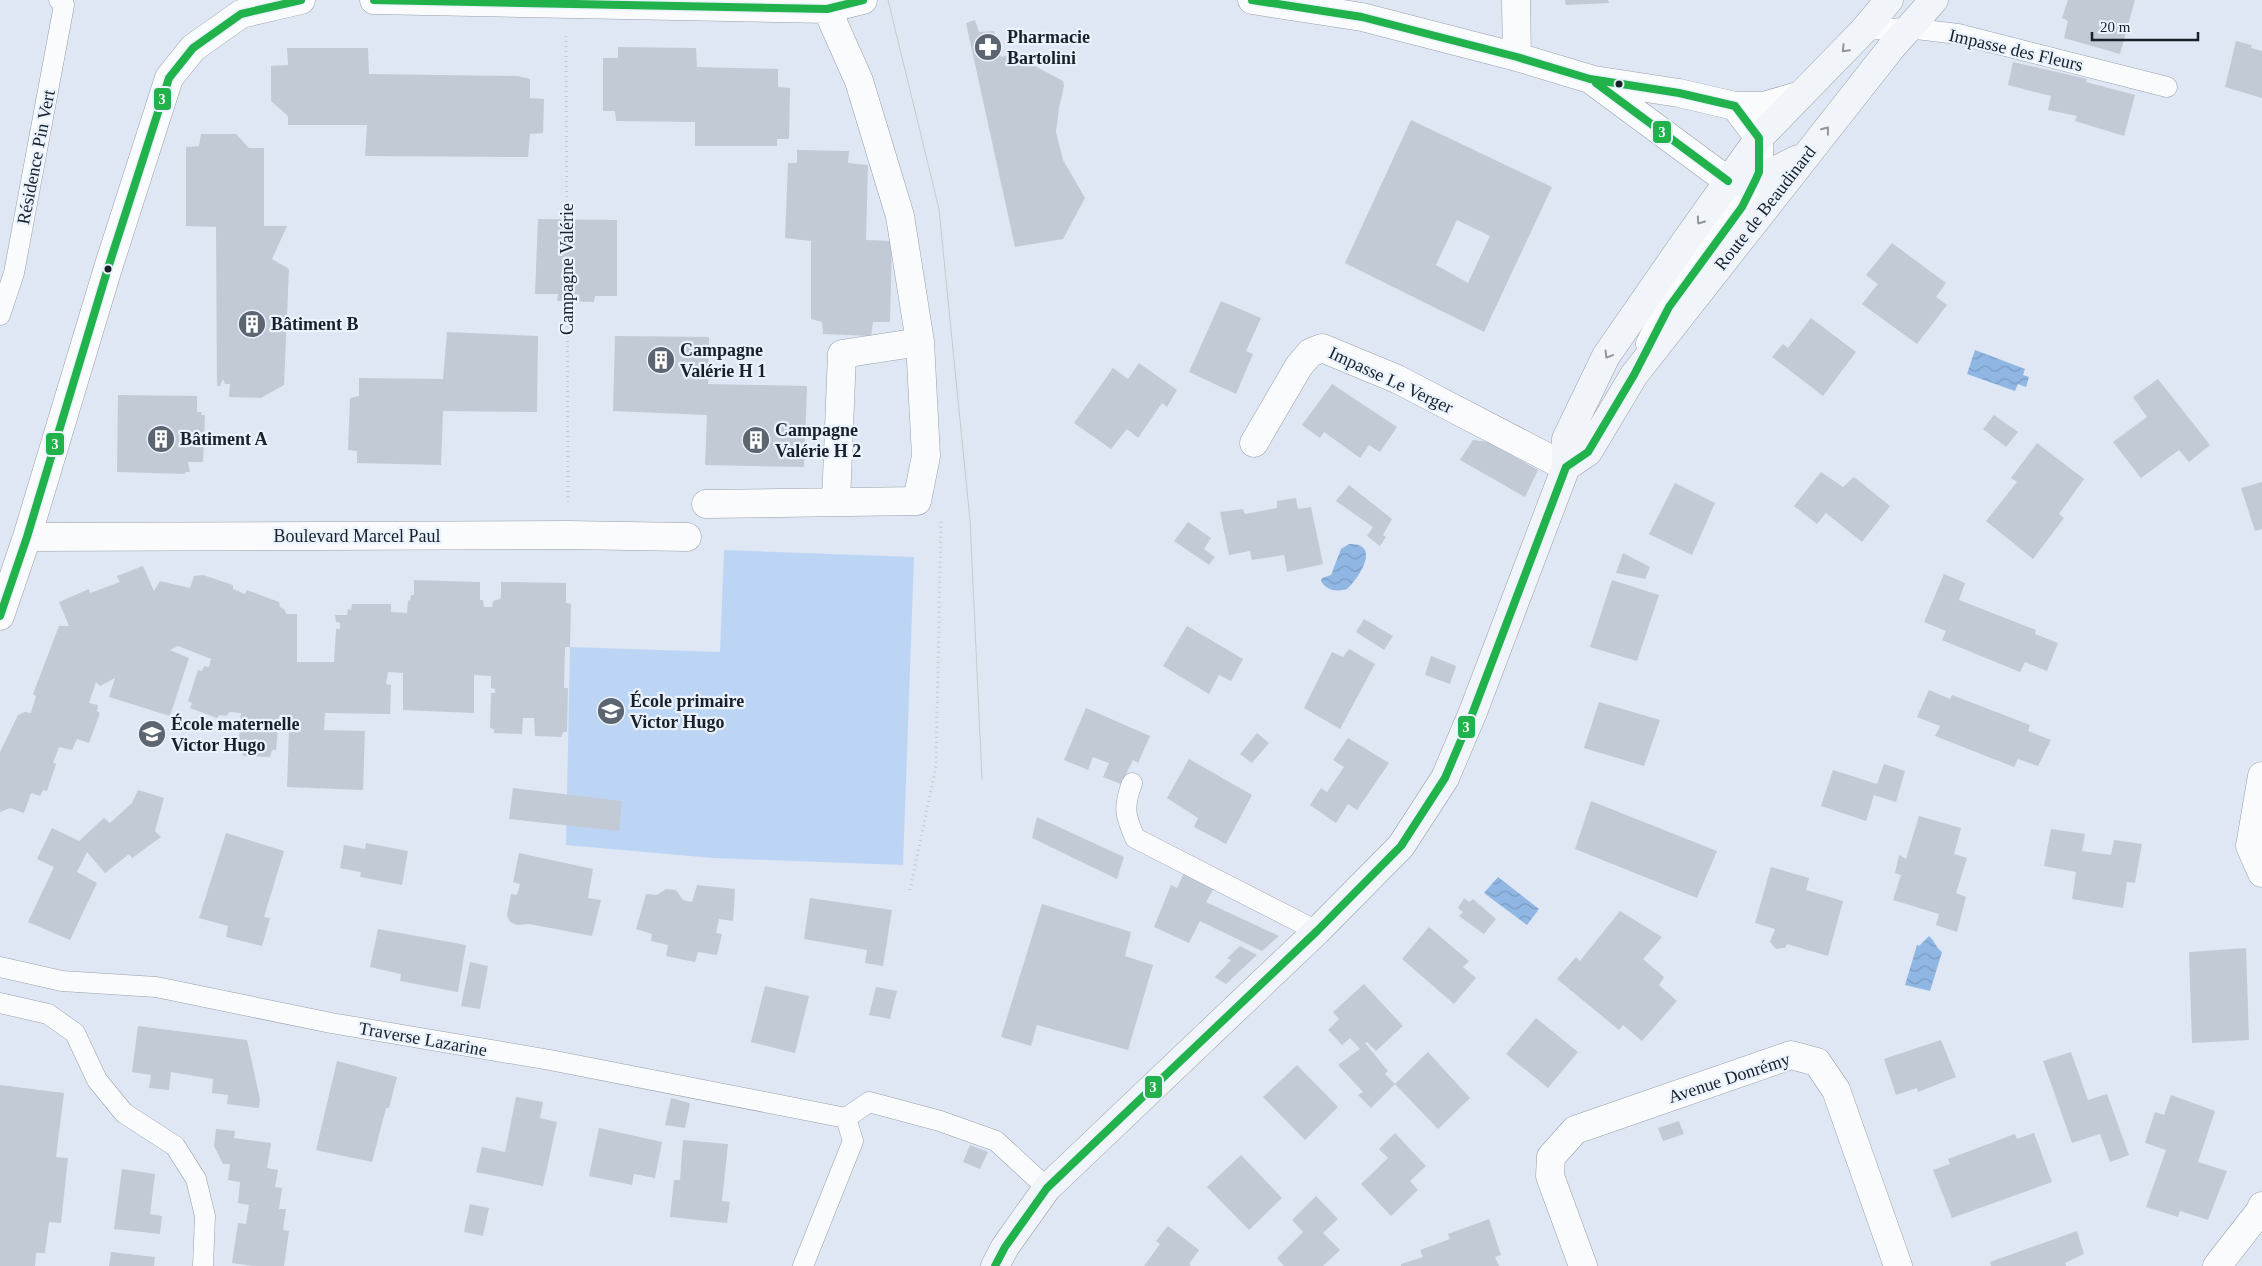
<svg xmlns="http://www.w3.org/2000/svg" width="2262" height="1266" font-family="Georgia,serif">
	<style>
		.garden { fill: #bdd5f4 }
		.water { fill: url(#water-waves) }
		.building { fill: #c2cad5; fill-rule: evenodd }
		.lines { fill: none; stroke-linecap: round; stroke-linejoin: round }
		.lane-casing { stroke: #99a0aa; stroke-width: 21 }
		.street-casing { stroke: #99a0aa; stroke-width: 29 }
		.secondary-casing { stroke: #99a0aa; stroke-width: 29 }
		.path { stroke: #c5c8cd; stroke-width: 3; stroke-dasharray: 1 4; stroke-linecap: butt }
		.lane { stroke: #fafbfd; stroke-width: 20 }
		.street { stroke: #fafbfd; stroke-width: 28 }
		.secondary { stroke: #f1f5f9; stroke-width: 28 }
		.tram { stroke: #c8cbce; stroke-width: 1 }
		.bus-1-casing { stroke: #eaf3fd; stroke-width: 11 }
		.bus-1 { stroke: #22b24c; stroke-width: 8 }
		.oneway { stroke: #8f959b }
		.bus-dot { fill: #182029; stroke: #eaf3fd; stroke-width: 2 }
		.labels { text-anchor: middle; stroke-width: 4.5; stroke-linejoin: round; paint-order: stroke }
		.poi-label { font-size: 18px; font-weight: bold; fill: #182029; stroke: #eaf3fd; text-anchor: start }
		.street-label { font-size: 18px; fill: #182029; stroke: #eaf3fd }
		.line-badge { stroke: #eaf3fd; stroke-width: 2 }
		.badge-label { font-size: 14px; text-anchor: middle; font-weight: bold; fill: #fff }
	</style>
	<defs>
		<pattern id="water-waves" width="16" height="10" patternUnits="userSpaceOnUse" patternTransform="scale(1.25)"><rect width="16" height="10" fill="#90b6e3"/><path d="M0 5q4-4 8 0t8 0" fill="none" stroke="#7b9cc3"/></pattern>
	</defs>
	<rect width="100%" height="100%" fill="#dee7f3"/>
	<path class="garden" d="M724 550 914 557 903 865 713 858 566 845 570 647 720 652Z"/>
	<path class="water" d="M1975 350 2025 369 2023 375 2029 377 2026 387 2018 384 2015 391 1967 374Z
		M1349 544C1382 543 1359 578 1347 589 1337 592 1327 591 1321 581L1322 578 1331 575 1341 549Z
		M1498 877 1539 909 1527 925 1484 893Z
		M1929 936C1935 941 1936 948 1942 952L1930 991 1905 985 1917 945 1919 946Z"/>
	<path class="building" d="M1565 0H1608L1609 3 1566 5Z
		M2068 0H2135L2120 54 2064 38 2068 21 2062 18Z
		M975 20 979 32 994 31 1001 57 1012 54 1063 81 1064 86 1059 108 1056 132 1063 160 1085 198 1063 239 1015 247 966 23Z
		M2236 41 2252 45 2251 48 2262 51V98L2225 87Z
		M618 47 696 48 697 67 778 69V87L790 88 789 139H777V146H695V122L616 121 615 111H603V58H618Z
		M287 48H368L369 74 518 76 530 79V98L544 99 543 133 530 134 528 157 365 156 367 125H288V116L271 101V66L288 65Z
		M2013 62 2087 79 2086 82 2135 95 2124 136 2075 121 2077 116 2048 110 2051 96 2008 85Z
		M1411 120 1552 187 1484 332 1345 263ZM1457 220 1490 236 1468 283 1436 265Z
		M201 134H236L249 148H264V226H287L272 259 289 269 284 385 261 398 229 397 230 384H225L223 379 220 386H217L216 227 186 226V147L199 146Z
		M797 150 849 151 848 163 868 165 866 240 892 241 890 322H873L871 336 823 334 822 322 811 319V241L785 238 788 163H797Z
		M538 219 617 220V296H595L594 302 557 301 558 294H535Z
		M1892 243 1946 283 1936 297 1947 305 1917 344 1862 304 1878 284 1866 275Z
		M1221 301 1261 318 1246 351 1253 354 1236 394 1189 372Z
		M1811 318 1856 352 1823 396 1772 357 1783 344 1788 348Z
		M447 332 538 336 537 412 443 411 441 465 357 463V451L348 450 350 398 359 396V378L443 379Z
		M615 336 709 337 708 384 807 386 804 467 705 465 707 415 613 411Z
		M1139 363 1177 390 1167 407 1162 403 1138 438 1127 429 1111 449 1074 423 1113 368 1128 379Z
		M2158 379 2210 445 2189 462 2179 450 2141 478 2113 442 2147 417 2133 397Z
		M1332 384 1397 427 1380 452 1369 445 1360 458 1324 432 1320 438 1302 425Z
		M118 395 197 396V412H202L201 415H205L203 462H188L190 472H185L186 474 117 472Z
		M1994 415 2018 432 2006 447 1983 429Z
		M1473 440 1488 442 1538 470 1525 497 1460 460Z
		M2037 443 2084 479 2059 514 2064 518 2033 559 1986 521 2017 482 2011 478Z
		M1821 472 1843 487 1854 477 1890 506 1862 542 1826 513 1817 524 1794 506Z
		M2262 482V529L2255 531 2241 488Z
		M1675 483 1715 503 1692 555 1649 534Z
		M1349 485 1392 519 1383 535 1386 537 1380 546 1367 536 1373 527 1336 501Z
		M1296 498 1298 509 1311 507 1323 564 1287 572 1284 555 1252 560 1250 551 1229 555 1220 512 1243 509 1245 514 1277 508V501Z
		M1188 522 1211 538 1204 549 1215 557 1209 565 1174 541Z
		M1623 553 1650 567 1645 579 1616 573Z
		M143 566 154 591 160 581 190 588 194 576 203 575 233 585V589L245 594 247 590 279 602 280 607 285 610 286 614H297V662H334L336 629H340V623L336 622 335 615H347L348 609 351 610 352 604H391V612L407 613 408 600 410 601 411 595H414V580L480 582V600H483L484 607H492L493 601 500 599 501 597V582L566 583V603L571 604 570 647H565L564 688H568L567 732H563L561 737 535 736 534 718H523L522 734 494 733V729L490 728 491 693H495V689L491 688V676L474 675V713L403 710V673L388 672 386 684 391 685 390 714 325 713 324 730 365 731 363 790 287 787 289 731 291 730V716H279L276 750H272L270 757 243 756 242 752H238L241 713 229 712 227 716 219 715 217 718 190 708 192 703 188 701 198 670 202 671 204 666 209 667 211 659 178 646 170 650 189 658 170 716 109 697 115 678 100 686 96 682 89 703 98 705 97 711 100 713 89 743 77 739 72 750 59 747 53 763 56 764 47 791 43 790 40 796 31 793 24 813 10 808 0 812V752L18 715 25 712 31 713 36 696 33 694 59 626H69L59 602 89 589 90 593 120 582 117 576Z
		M1944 574 1965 583 1959 600 2036 630 2035 634 2058 643 2047 671 2025 662 2020 672 1942 640 1946 631 1924 622Z
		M1612 580 1659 595 1637 661 1590 647Z
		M1364 619 1393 636 1384 650 1356 632Z
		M1187 626 1243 659 1231 681 1219 675 1209 694 1163 666Z
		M1349 649 1375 664 1340 729 1304 708 1332 652 1343 657Z
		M1431 656 1456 666 1450 684 1425 675Z
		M1929 690 1950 699 1952 695 2030 725 2028 731 2051 740 2038 766 2018 759 2014 767 1935 736 1940 726 1917 717Z
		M1599 702 1660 720 1644 766 1584 748Z
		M1086 708 1150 736 1138 763 1133 760 1121 784 1103 777 1109 763 1093 757 1088 770 1064 760Z
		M1257 733 1269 743 1252 763 1240 754Z
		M1348 738 1389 763 1357 810 1348 804 1336 823 1310 805 1321 788 1327 792 1344 767 1333 760Z
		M1189 759 1252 795 1226 844 1194 827 1198 818 1167 798Z
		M1884 764 1905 771 1896 802 1874 795 1866 821 1821 806 1833 770 1877 784Z
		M513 788 622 801 619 831 509 819Z
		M138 790 164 798 155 831 161 837 132 858 129 854 105 873 87 852 77 872 97 883 70 940 28 922 54 867 37 859 52 828 79 841 104 818 110 823 132 803Z
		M1591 801 1717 851 1697 898 1575 849Z
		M1919 816 1961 828 1954 854 1967 858 1956 893 1966 897 1957 932 1936 925 1939 914 1893 900 1901 875 1895 873 1899 855 1906 859Z
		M1037 817 1124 857 1117 879 1032 838Z
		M2051 829 2085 834 2082 851 2111 855 2114 840 2142 844 2135 883 2127 882 2123 908 2072 899 2076 872 2044 866Z
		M226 833 284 851 264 917 270 918 262 946 226 937 228 926 199 918Z
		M366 843 408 851 402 885 360 877 361 872 340 868 344 845 365 849Z
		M519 853 593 869 588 898 601 900 592 936 529 924 517 925 510 922 507 915 511 894 517 895 520 884 513 882Z
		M1771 867 1809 878 1806 890 1843 901 1828 956 1787 944 1785 948 1776 949 1770 942 1775 929 1755 923Z
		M1184 873 1214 888 1206 902 1279 936 1262 951 1200 921 1189 943 1154 927 1171 885 1177 888Z
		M697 885 735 889 733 921 719 919 716 933 722 934 717 955 698 952 695 962 666 956 668 945 651 941 652 934 636 929 646 894 657 895 666 889 676 890 683 900 692 902Z
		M810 898 892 910 883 966 865 963 867 950 804 939Z
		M1464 898 1469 902 1473 899 1496 919 1484 934 1459 916 1463 912 1458 908Z
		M1042 904 1131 932 1125 956 1153 965 1128 1050 1037 1025 1031 1046 1001 1037Z
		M1620 911 1662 937 1643 959 1664 977 1659 985 1677 1001 1642 1041 1623 1025 1619 1030 1557 979 1576 957 1580 961Z
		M1429 927 1469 961 1463 967 1476 978 1454 1004 1402 959Z
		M378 929 466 945 458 992 400 981 401 974 370 967Z
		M1240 946 1257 955 1226 984 1215 977 1231 960 1227 958Z
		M2246 948 2249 1040 2192 1043 2189 952Z
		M470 962 488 966 480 1009 461 1006Z
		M1364 984 1403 1026 1376 1051 1367 1042 1365 1043 1388 1071 1385 1074 1395 1084 1371 1108 1358 1095 1363 1092 1338 1065 1360 1049 1350 1038 1342 1045 1328 1030 1339 1019 1333 1012Z
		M765 986 809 996 795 1053 751 1042Z
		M876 987 897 991 890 1019 869 1015Z
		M1536 1018 1578 1052 1548 1088 1506 1054Z
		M138 1026 247 1040 260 1099 259 1108 227 1104 228 1095 212 1093 213 1079 171 1072 169 1090 149 1088 151 1075 132 1072Z
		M1941 1040 1956 1077 1918 1092 1917 1088 1896 1095 1884 1059Z
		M1428 1052 1470 1098 1438 1129 1395 1084Z
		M2071 1052 2088 1100 2107 1094 2129 1155 2110 1162 2100 1134 2072 1143 2043 1061Z
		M337 1061 397 1077 389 1108H386L372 1162 316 1150Z
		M1297 1065 1338 1107 1305 1140 1263 1097Z
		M0 1085 64 1093 56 1157 68 1158 61 1223 49 1222 45 1253H36L35 1266H0Z
		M2171 1095 2215 1111 2198 1162 2227 1171 2208 1220 2180 1211 2178 1217 2146 1207 2166 1150 2145 1143 2155 1112 2164 1115Z
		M516 1097 543 1102 540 1118 557 1122 543 1186 476 1172 482 1147 505 1152Z
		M671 1098 690 1103 685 1128 665 1125Z
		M1679 1121 1684 1134 1663 1141 1658 1128Z
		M599 1128 662 1142 655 1178 634 1174 632 1185 589 1176Z
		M216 1129 235 1131 234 1138 271 1143 267 1168 278 1170 275 1187 282 1188 279 1209H286L283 1230 289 1231 284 1266H254L232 1263 238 1223 246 1224 249 1205 238 1203 240 1182 228 1180 230 1164H223L214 1146Z
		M1395 1133 1426 1166 1410 1181 1418 1190 1391 1216 1361 1184 1388 1158 1379 1149Z
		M2034 1133 2052 1182 1952 1218 1933 1170 1950 1164 1948 1159 2015 1134 2017 1139Z
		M683 1140 728 1144 722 1201 730 1202 727 1223 670 1217 674 1180H680Z
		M970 1145 988 1152 980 1169 963 1162Z
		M1241 1155 1282 1198 1249 1230 1207 1187Z
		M122 1169 155 1174 150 1214 162 1216 160 1234 114 1229Z
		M1316 1196 1338 1219 1323 1233 1340 1250 1323 1266H1284L1277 1258 1303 1232 1292 1220Z
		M470 1204 489 1208 483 1236 464 1232Z
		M1489 1219 1501 1255 1495 1257 1499 1266H1401V1264L1423 1257 1420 1250 1450 1239 1448 1234Z
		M1168 1226 1199 1250 1189 1264 1191 1266H1144L1160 1244 1156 1241Z
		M2077 1231 2084 1254 2065 1263 2066 1266H1991L1990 1262Z
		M111 1252 155 1257 154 1266H109Z"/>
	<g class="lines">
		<defs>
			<path id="lane" d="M1864 30 1908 28 1958 34 2167 87
				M0 315 14 273 64 5 59 0
				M1132 783C1123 808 1125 815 1135 838L1317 931
				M0 967 62 981 156 987 331 1023 550 1060 846 1118
				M0 1003 48 1014 75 1033 97 1080 124 1113 175 1146 196 1179 205 1216 203 1266
				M846 1118 869 1102 940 1121 996 1141 1047 1188
				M803 1266 853 1141 846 1118"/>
			<path id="street" d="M374 0 827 9 863 0
				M1252 0 1362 17 1517 57 1590 79 1728 181
				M1516 0 1517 57
				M1594 80 1679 93 1735 106 1759 138V172L1742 207 1669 307 1650 344
				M1735 106H1764L1801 95
				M1254 443 1299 366 1310 353 1322 348 1397 379 1566 467
				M836 502 842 354 920 342
				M706 504 917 501 926 456 920 342 900 216 859 81 827 9
				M27 537 568 535 687 537
				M0 616 27 537 108 268 169 78 193 48 241 14 301 0
				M2262 776 2250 846 2262 873
				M1583 1266 1550 1176 1551 1157 1575 1130 1791 1055 1817 1062 1836 1090 1898 1266
				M2217 1266 2260 1211 2262 1206"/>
			<path id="secondary" d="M1728 181 1744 183 1768 174 1798 159
				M1566 467 1588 452 1634 375 1891 48 1934 0
				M995 1266 1005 1247 1047 1188 1317 931 1401 846 1445 778 1473 712 1566 467V439L1606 356 1685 242 1759 138 1864 30 1889 0"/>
		</defs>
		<use href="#lane" class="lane-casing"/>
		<use href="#street" class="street-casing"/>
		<use href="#secondary" class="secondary-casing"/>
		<path class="path" d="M566 36 568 502
			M910 890 936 766 941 521"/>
		<use href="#lane" class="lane"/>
		<use href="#street" class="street"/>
		<use href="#secondary" class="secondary"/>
		<path class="tram" d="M888 0 939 209 970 520 982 779"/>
		<defs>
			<path id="bus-1" d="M374 0 827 9 863 0
				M1596 83 1728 181
				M0 616 27 537 108 268 169 78 193 48 241 14 301 0
				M995 1266 1005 1247 1047 1188 1317 931 1401 846 1445 778 1473 712 1566 467 1588 452 1634 375 1669 307 1742 207 1756 179 1759 172V138L1735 106 1679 93 1590 79 1517 57 1362 17 1252 0"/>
		</defs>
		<use href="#bus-1" class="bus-1-casing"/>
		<use href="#bus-1" class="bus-1"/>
	</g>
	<defs><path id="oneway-chevron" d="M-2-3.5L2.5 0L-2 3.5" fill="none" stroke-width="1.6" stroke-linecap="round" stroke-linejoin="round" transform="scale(1.25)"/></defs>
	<g class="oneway">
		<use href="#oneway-chevron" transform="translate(1845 49) rotate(134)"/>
		<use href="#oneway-chevron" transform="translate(1826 130) rotate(-52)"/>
		<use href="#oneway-chevron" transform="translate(1700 221) rotate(125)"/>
		<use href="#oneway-chevron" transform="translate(1608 355) rotate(121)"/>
	</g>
	<defs>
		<symbol id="pharmacy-disc" viewBox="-11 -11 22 22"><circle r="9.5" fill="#5d6670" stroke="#eaf3fd"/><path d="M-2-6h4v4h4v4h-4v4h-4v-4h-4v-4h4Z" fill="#fff"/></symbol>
		<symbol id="building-disc" viewBox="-11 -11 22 22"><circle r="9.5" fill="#5d6670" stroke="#eaf3fd"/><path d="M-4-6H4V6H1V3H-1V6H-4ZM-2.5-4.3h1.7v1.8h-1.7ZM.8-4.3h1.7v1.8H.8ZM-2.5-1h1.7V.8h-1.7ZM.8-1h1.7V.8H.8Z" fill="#fff"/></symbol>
		<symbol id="school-disc" viewBox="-11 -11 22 22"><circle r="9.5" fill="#5d6670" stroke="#eaf3fd"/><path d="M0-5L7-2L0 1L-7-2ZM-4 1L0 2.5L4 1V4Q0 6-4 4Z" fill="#fff"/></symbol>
	</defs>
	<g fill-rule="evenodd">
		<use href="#pharmacy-disc" x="972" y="31" width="32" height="32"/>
		<use href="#building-disc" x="236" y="308" width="32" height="32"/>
		<use href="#building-disc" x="645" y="344" width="32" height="32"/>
		<use href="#building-disc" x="145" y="423" width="32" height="32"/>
		<use href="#building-disc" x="740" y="424" width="32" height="32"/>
		<use href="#school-disc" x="595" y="695" width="32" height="32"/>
		<use href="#school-disc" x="136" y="718" width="32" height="32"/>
	</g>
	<g class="bus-dot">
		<circle cx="1619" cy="84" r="4.5"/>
		<circle cx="108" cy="269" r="4.5"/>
	</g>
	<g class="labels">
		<g class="poi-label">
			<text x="1007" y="43">Pharmacie<tspan x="1007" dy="21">Bartolini</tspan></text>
			<text x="271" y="330">Bâtiment B</text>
			<text x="680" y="356">Campagne<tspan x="680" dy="21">Valérie H 1</tspan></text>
			<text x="775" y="436">Campagne<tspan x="775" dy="21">Valérie H 2</tspan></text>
			<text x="180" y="445">Bâtiment A</text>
			<text x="630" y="707">École primaire<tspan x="630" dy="21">Victor Hugo</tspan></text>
			<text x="171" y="730">École maternelle<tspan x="171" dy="21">Victor Hugo</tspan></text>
		</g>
		<g class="street-label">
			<text transform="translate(2016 50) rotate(13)" y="6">Impasse des Fleurs</text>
			<text transform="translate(36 157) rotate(-79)" y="6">Résidence Pin Vert</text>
			<text transform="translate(1765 208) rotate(-52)" y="6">Route de Beaudinard</text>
			<text transform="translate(567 269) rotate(-90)" y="6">Campagne Valérie</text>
			<text transform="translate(1391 380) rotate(25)" y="6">Impasse Le Verger</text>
			<text x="357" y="542">Boulevard Marcel Paul</text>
			<text transform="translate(423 1039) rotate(10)" y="6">Traverse Lazarine</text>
			<text transform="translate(1729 1078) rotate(-18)" y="6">Avenue Donrémy</text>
		</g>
	</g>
	<g class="line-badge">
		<rect x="153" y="87" width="19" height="24" rx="5" fill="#22b24c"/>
		<rect x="1652" y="120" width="20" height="24" rx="5" fill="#22b24c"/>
		<rect x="45" y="432" width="20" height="24" rx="5" fill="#22b24c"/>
		<rect x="1457" y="715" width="19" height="24" rx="5" fill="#22b24c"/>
		<rect x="1144" y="1075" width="19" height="24" rx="5" fill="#22b24c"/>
	</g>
	<g class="badge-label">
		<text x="162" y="104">3</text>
		<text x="1662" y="137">3</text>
		<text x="55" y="449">3</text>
		<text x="1466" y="732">3</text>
		<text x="1153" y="1092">3</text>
	</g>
	<path d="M2092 32v8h106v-8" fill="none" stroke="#182029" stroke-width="2.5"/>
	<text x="2100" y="32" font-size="15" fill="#182029" stroke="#eaf3fd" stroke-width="4" paint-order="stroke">20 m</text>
</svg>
